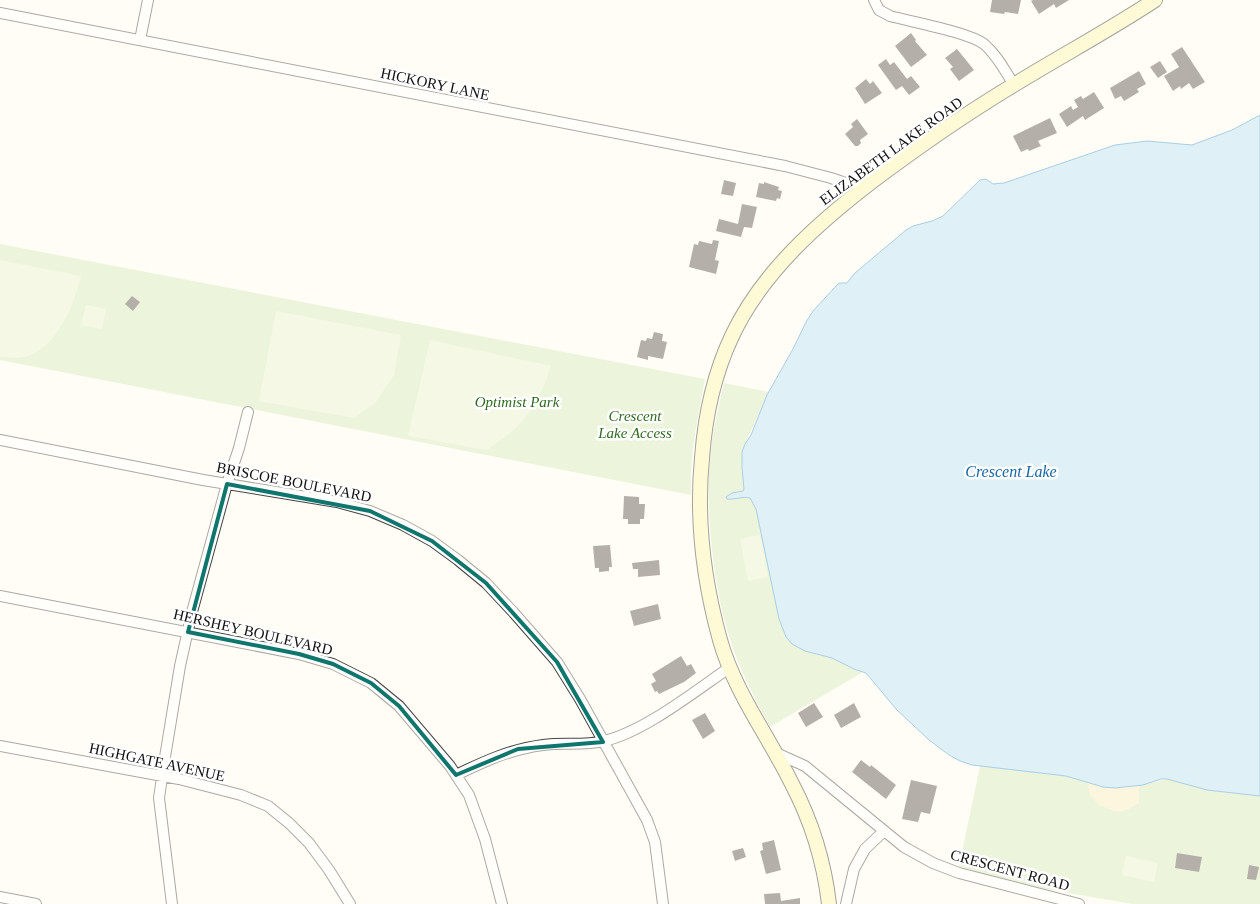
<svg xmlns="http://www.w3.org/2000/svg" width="1260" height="904" font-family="Georgia,serif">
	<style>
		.green { fill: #d5ebbd }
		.sand { fill: #fbeec1 }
		.pitch { fill: #e6f2cf }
		.water { fill: #b9e0f7; stroke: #3f96cf }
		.building { fill: #5a524d }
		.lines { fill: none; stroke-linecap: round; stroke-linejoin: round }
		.street-casing { stroke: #444; stroke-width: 12 }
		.secondary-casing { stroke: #333; stroke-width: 16 }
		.street { stroke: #fff; stroke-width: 10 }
		.secondary { stroke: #fff6b0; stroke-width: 14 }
		.marked { fill: none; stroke: #0f766e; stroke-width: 4; stroke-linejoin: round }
		.labels { text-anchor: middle; stroke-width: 5; stroke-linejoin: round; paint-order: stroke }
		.street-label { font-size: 15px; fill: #111; stroke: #fff }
		.park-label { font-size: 15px; font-style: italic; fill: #2f6b1f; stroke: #fff }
		.water-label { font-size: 16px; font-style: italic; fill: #1768a6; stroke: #fff }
	</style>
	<rect width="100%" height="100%" fill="#fffdf5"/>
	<path class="green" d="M0 244 705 379C698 418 689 456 691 495L0 360Z
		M724 383 769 392 745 444 744 489 743 491 732 493 730 500 745 497 750 498 756 509 779 619 786 637 812 653 832 658 863 672 770 727C758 705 746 682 737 659 716 605 707 531 709 474 710 443 717 413 724 383Z
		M980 766 1066 776 1103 787 1128 788 1167 779 1207 790 1260 796V904H1132L1028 886 998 879 959 866Z"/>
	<path class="sand" d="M1088 782C1105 787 1121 789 1139 786V803L1129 809 1118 812 1099 805 1090 795Z"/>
	<path class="pitch" d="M0 260 81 276C74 305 58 345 28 356 20 359 8 357 0 357Z
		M86 305 106 309 102 329 81 325Z
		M276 311 401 335 394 375 376 402 354 418 259 401Z
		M430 340 551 366C537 408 524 426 486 450L408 436Z
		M760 535 768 577 748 581 740 539Z
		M1126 856 1158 863 1154 882 1122 875Z"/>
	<path class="water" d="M1260 115V796L1207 790 1167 779H1161L1143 785 1115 788 1103 787 1066 776 972 765 960 761 949 755 929 740 896 709 866 673 854 669 832 658 805 651 792 644 786 637 779 619 756 509 750 498C743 496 735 500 727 499L726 497 732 493 743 491 744 489 742 468V452L745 444 751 435 767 395 793 349 806 322 813 311 836 286 839 283H847L855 273 906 230 913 226 932 221 943 216 980 180 986 179 993 184 1004 183 1115 145 1147 141 1192 145 1232 130Z"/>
	<path class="building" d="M992 0H1021L1018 14 1005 12 1004 14 990 12Z
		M1033 0H1069L1056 8 1054 4 1039 14 1031 1Z
		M911 33 916 40 915 41 927 55 911 67 895 46Z
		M1182 47 1205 82 1193 89 1189 83 1181 89 1180 86 1173 91 1164 76 1179 67 1171 54Z
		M957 49 974 70 959 81 950 69 953 67 945 58Z
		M886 59 890 65 894 62 907 79 911 76 920 87 909 95 902 86 896 90 878 65Z
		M1160 61 1167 72 1158 78 1150 67Z
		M1139 71 1146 84 1137 89 1139 92 1124 101 1121 96 1115 99 1110 88Z
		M866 79 870 84 873 81 882 93 865 104 855 88Z
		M1094 92 1104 108 1085 120 1083 116 1067 127 1059 114 1071 106 1073 110 1078 107 1074 100 1081 96 1083 99Z
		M1050 118 1057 133 1038 141 1041 146 1029 151 1028 149 1021 152 1013 136Z
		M857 119 868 134 860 140 861 143 858 146H855L845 134 853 127 851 124Z
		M724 180 736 183 733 196 721 194Z
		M764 182 779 187 778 190 782 191 780 199 777 198 776 201 756 197 759 183 764 184Z
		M742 204 757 207 752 228 744 227 741 237 716 231 719 219 738 224Z
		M713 240 719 241 715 260 719 261 716 274 689 267 694 244 698 245 699 241 712 244Z
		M132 296 140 302 133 311 125 304Z
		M654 332 663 334 662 341 667 342 663 359 648 356V360L637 357 641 340 646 341 647 338 652 339Z
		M624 496 639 497V504H645L644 519H640V524H628V519H623Z
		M610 545 612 567H609V571L599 572V568H595L593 546Z
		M659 560 660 575 638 577V569H633L632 563Z
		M658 604 661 619 634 626 630 611Z
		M681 656 687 666 691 664 696 673 684 682 659 694 657 691 655 692 651 684 656 681 652 674Z
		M814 703 823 717 806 727 798 713Z
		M854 703 861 717 841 728 834 715Z
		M705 713 715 731 703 739 692 720Z
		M861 760 870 767 871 765 896 785 886 799 852 772Z
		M911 780 937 786 930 814 921 812 918 822 902 819Z
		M774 840 781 870 766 874 760 851 763 850 762 843Z
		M743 848 746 857 735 861 732 851Z
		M1177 853 1202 857 1199 872 1175 868Z
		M1249 865 1259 867 1256 880 1247 879Z
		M780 893 781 901 800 898V904H765L764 894Z"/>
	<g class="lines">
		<defs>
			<path id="street" d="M874 0 879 10 890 16C912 22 968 32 984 44 997 55 1005 71 1014 85
				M0 13 785 166 831 178 863 189
				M140 40 148 0
				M0 440 203 480 337 502 370 511 403 525 432 541 458 560 486 583 514 613 557 662 580 699 647 820 655 842 663 904
				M0 596 299 654 333 664 371 683 399 706 450 766 469 795 485 839 502 904
				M0 746 179 779 241 795 268 806 289 823 309 843 329 870 350 904
				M774 752 805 766 904 847 933 863 959 873 1079 904
				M456 775C485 761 511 749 543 745 563 742 584 746 604 741 644 732 695 691 729 668
				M0 897 36 904
				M172 904 159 798 165 757 180 666 192 612 227 484 239 448 248 412
				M846 904 854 869 865 849 884 831"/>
			<path id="secondary" d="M829 904C824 861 812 822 792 784 768 735 735 693 720 640 704 582 696 519 702 458 705 417 714 374 732 336 762 272 819 222 874 180 918 147 964 115 1012 86 1059 57 1108 31 1155 0"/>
		</defs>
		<use href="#street" class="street-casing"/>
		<use href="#secondary" class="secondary-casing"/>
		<use href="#street" class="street"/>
		<use href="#secondary" class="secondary"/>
	</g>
	<path d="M0 0H1260V904H0ZM227 484 370 511 432 541 486 583 557 662 603 742 518 749 456 775 399 706 371 683 333 664 299 654 188 632Z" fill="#fffdf5" fill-opacity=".55" fill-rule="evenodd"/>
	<path class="marked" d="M227 484 370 511 432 541 486 583 557 662 603 742 518 749 456 775 399 706 371 683 333 664 299 654 188 632Z"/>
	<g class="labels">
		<g class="street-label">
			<text transform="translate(435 84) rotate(12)" y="5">HICKORY LANE</text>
			<text transform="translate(891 151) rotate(-36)" y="5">ELIZABETH LAKE ROAD</text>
			<text transform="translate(294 482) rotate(11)" y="5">BRISCOE BOULEVARD</text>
			<text transform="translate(253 632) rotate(13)" y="5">HERSHEY BOULEVARD</text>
			<text transform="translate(157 762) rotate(12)" y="5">HIGHGATE AVENUE</text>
			<text transform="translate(1010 870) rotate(15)" y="5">CRESCENT ROAD</text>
		</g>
		<g class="park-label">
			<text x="517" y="407">Optimist Park</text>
			<text x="635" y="421">Crescent<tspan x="635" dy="17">Lake Access</tspan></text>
		</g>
		<g class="water-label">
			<text x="1011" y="477">Crescent Lake</text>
		</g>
	</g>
</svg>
